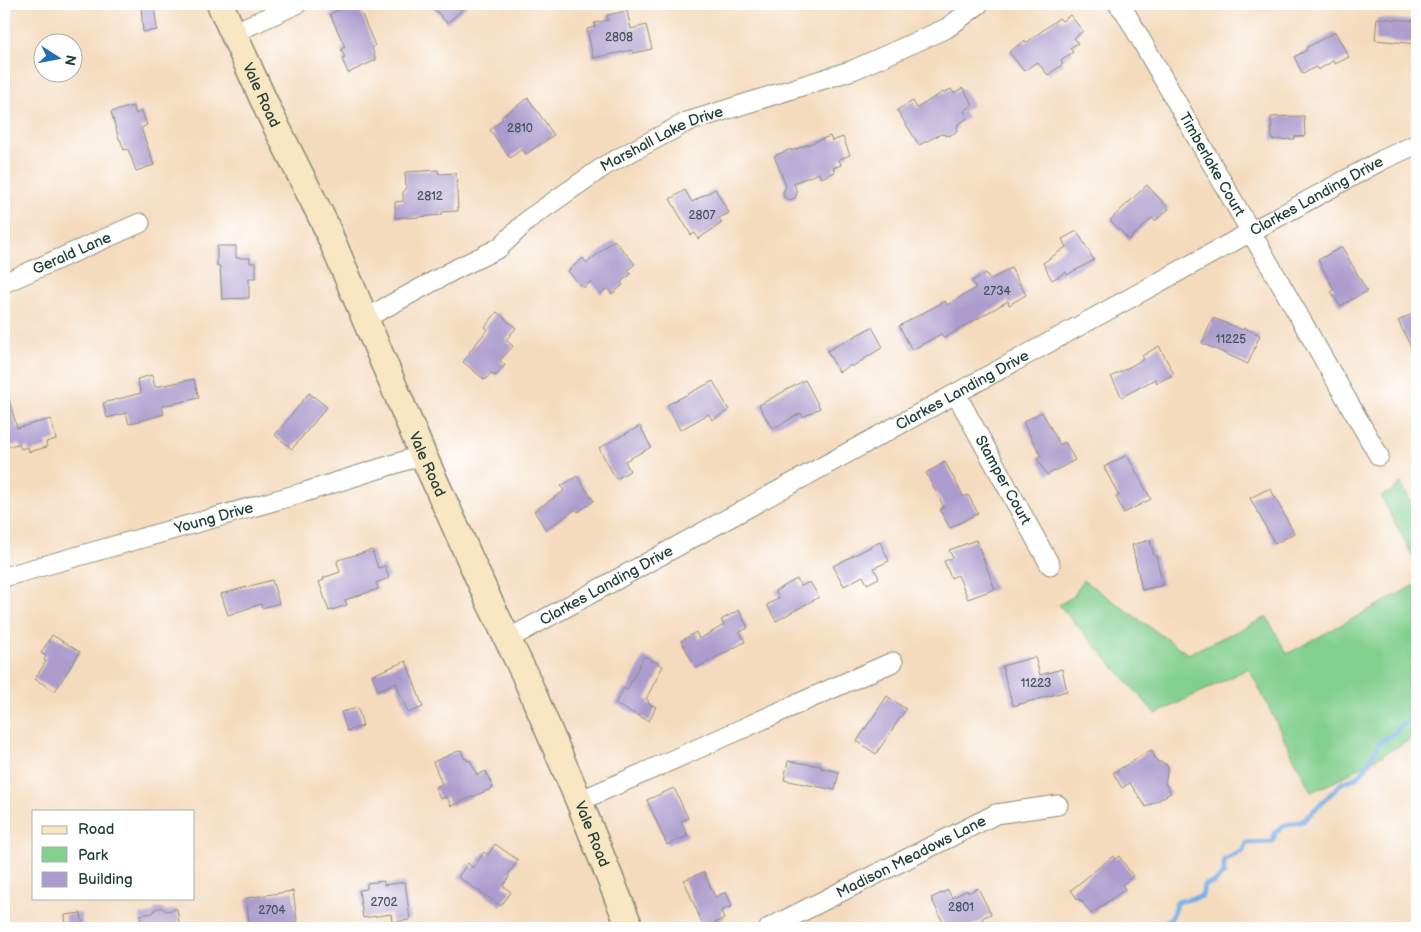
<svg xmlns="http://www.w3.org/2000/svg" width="1421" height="932" font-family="'Balsamiq Sans',sans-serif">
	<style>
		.green { fill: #82cf8e; stroke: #508661 }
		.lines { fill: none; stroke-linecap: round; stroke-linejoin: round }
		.stream { stroke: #75aee5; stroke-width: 5 }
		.building { fill: #ac9ccd }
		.minor-casing { stroke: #8a8c79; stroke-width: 21 }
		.secondary-casing { stroke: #8a8c79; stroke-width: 29 }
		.minor { stroke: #fff; stroke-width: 19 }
		.secondary { stroke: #f9e7c3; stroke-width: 26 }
		.labels { text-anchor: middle; stroke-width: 4; stroke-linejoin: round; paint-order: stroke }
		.number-label { font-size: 12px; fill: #42555a }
		.street-label { font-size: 15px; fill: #1f3d34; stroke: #fff }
	</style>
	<rect width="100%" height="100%" fill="#fff"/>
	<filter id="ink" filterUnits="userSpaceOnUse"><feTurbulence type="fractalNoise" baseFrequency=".02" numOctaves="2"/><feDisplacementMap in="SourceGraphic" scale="10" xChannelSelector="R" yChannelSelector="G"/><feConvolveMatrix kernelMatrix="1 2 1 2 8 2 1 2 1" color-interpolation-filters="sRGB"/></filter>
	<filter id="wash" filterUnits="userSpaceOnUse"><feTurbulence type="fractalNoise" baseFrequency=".0096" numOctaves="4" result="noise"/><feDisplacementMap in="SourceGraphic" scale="20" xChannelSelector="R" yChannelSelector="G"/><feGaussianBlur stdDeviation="1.12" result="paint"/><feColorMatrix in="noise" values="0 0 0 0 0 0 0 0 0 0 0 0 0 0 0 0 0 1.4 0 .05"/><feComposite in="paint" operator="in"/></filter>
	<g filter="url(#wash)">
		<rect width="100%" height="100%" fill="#f5dbbe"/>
		<path class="green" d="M1401 483 1417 514V565L1381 496 1392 491Z
			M1083 580 1188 654 1267 617 1287 654 1417 584V736L1334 782 1311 792 1249 668 1156 714 1059 605 1074 596Z"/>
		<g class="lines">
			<path class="stream" d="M1156 928 1172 917 1177 902 1202 896 1204 885 1215 882 1224 873V860L1243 851 1246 843 1273 842 1275 833 1283 826 1303 821 1342 783 1356 778 1365 769 1379 743 1395 733 1400 726 1417 715"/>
		</g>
		<g id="blocks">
			<path class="building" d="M154 4 157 30 143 32 141 5Z
				M430 4H469L447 23Z
				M358 5 375 46 372 48 376 60 348 73 342 59 345 58 341 49 345 47 330 14 348 6 349 8Z
				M627 11 631 29 646 25 652 49 633 53 632 50 593 58 587 29 595 27 594 23 608 20 607 15Z
				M1070 15 1083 31 1074 38 1078 43 1070 48 1073 52 1061 61 1063 64 1048 75 1037 62 1024 71 1009 52 1024 41 1026 43 1059 18 1062 21Z
				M1377 18 1417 21V44L1375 40Z
				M1335 32 1349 57 1335 64 1333 61 1318 70 1316 67 1303 74 1294 57 1307 50 1306 48Z
				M963 88 973 105 964 111 968 118 958 124 956 132 949 136 941 134 919 145 897 110 913 101 917 108 943 92 944 93 951 89 954 93Z
				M528 98 554 135 526 154 522 149 510 158 490 130 503 119 501 117Z
				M133 106 136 114 142 111 147 125 141 128 154 165 136 171 128 149 124 150 120 139H119L111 112Z
				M1304 116 1305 136 1294 137V139L1272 140 1271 117Z
				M830 136 832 141 843 137 850 155 839 159 841 165 833 168 835 172 821 178 819 173 794 183 797 193 795 198 790 200 785 198 783 192 786 186 774 156 791 149V151Z
				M438 170 439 174 456 173 458 211 442 212V215L407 218V217L395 218V202L403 201V192L406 189 405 172Z
				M1147 185 1169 209 1155 221 1152 218 1129 240 1110 220Z
				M715 189 729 213 719 218 722 223 698 239 695 233 691 235 670 199 685 190 692 202Z
				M1077 231 1094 260 1067 275 1066 272 1052 280 1043 263 1066 247 1062 239Z
				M614 240 635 264 628 270 631 274 621 282 623 285 612 294 607 288 601 294 591 282 583 288 568 271 583 258 587 263Z
				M217 246H236V258H250V263H256V278H249V298L222 299 220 266H217Z
				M1342 247 1367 291 1340 306 1331 291 1334 289 1318 260Z
				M1011 268 1026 295 1009 305 1008 301 944 338 941 334 912 350 899 326 945 301 947 305 976 288 972 281 986 273 990 280Z
				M1417 311V359L1398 321Z
				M497 312 516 328 506 340 513 346 500 361 505 365 496 376 491 373 485 380 463 362 470 353 469 352 488 329 485 327Z
				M1213 318 1243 330 1244 328 1260 335 1248 364 1202 343Z
				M872 327 883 347 852 367 851 365 839 372 827 351Z
				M1159 346 1174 374 1157 383 1155 379 1122 397 1111 377 1144 359 1142 356Z
				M152 375 155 387 194 379 199 398 162 406 164 414 129 424 126 413 107 418 103 403 141 393 137 379Z
				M805 380 820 408 803 417 801 413 772 429 759 405Z
				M713 381 729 410 712 420 709 414 680 430 667 405Z
				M309 393 327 407 292 449 275 435Z
				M4 396H8L17 428 51 419 56 439 46 442 47 447 29 452 28 447 21 449 19 444 4 447Z
				M1042 412 1060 445 1065 442 1075 460 1047 475 1037 458 1041 456 1023 422Z
				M640 426 651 447 625 461 630 471 616 479 599 448Z
				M1127 455 1151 499 1124 513 1116 497 1119 496 1104 467Z
				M945 462 964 497 968 495 978 513 950 528 940 510 944 507 926 473Z
				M577 476 594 501 578 512 576 509 546 530 534 511 564 491 561 486Z
				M1270 488 1294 533 1275 544 1250 498Z
				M976 540 995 589 968 599 958 575 951 578 944 561 953 558 949 550Z
				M1150 540 1154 556H1156L1163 585 1142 590 1132 545Z
				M880 542 889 561 874 568 879 578 867 584 863 576 844 586 833 566Z
				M372 550 378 568 385 566 389 578 376 583 378 589 345 600 347 605 329 611 319 582 324 580 323 578 340 572 337 562 338 560Z
				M797 579 801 586 810 582 819 597 776 621 767 605 779 598 775 591Z
				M272 580 279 603 262 608 261 604 228 615 221 594Z
				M739 610 748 628 740 632 745 642 696 668 681 641 696 632 699 639 724 625 721 620Z
				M52 635 80 652 55 691 35 679 46 661 44 660 46 656 41 653Z
				M644 656 663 666 646 699 649 701 648 703 656 707 649 721 615 704 624 688 627 690Z
				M1035 657 1040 675 1062 669 1067 691 1013 706 1002 666Z
				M406 661 423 707 408 713 396 683 378 690 372 675Z
				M887 696 906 709 876 754 857 741Z
				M358 708 363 726 347 731 341 712Z
				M461 750 464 759 466 758 467 761 470 760 477 775 486 771 493 788 451 806 447 797 440 799 435 787 442 784 433 762Z
				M1151 750 1157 761 1166 764 1168 768 1165 783 1171 793 1146 807 1130 783 1122 788 1113 773Z
				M788 761 821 766V768L839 772 835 790 784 780Z
				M674 788 688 818 681 821 688 836 667 845 647 800Z
				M495 844 518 860 508 875 509 877 503 886 511 892 501 906 458 877 468 863 473 868 484 852 488 855Z
				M1113 856 1115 859 1119 856 1133 876 1122 885 1125 889 1091 914 1080 899 1078 900 1071 890Z
				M704 872 715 897 726 892 732 906 721 911 724 919 704 928 684 880Z
				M384 881V885L405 882 410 920 392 922 391 914 363 918 359 890 367 889V883Z
				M978 888 991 914 984 917 981 921 967 928H946L931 898 948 890 952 898 967 890 968 893Z
				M293 891 298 928H279V925L250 928 246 898Z
				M156 908H162L166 911 177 909 180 928H142L140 915 153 913Z
				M81 913 83 928H66L65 915Z"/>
		</g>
	</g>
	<g filter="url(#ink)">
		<use href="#blocks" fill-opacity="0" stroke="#8a8c79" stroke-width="1"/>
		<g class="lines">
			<defs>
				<g id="minor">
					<path id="s1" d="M1118 4 1125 12 1379 456"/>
					<path d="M233 33 297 4"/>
					<path id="s2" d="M4 283 140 223"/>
					<path id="s3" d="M366 318 456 269 499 248 530 218 606 165 687 122 853 70 947 28 979 4"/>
					<path id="s4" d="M956 394 1050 565"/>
					<path id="s5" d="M4 577 302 493 423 455"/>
					<path id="s6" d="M508 639 1382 160 1417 144"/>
					<path d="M579 801C684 756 788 707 893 662"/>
					<path id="s7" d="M769 928 996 814 1058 805"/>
				</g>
				<g id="secondary">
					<path id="s8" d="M220 4 269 112 324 222 423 455 489 601 524 673 579 801 630 928"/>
				</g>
			</defs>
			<use href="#minor" class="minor-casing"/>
			<use href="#secondary" class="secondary-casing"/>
			<use href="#minor" class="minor"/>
			<use href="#secondary" class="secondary"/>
		</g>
	</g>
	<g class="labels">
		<g class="number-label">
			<text x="619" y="41">2808</text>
			<text x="520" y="132">2810</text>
			<text x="430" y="200">2812</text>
			<text x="702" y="219">2807</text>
			<text x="997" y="295">2734</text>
			<text x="1231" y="343">11225</text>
			<text x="1036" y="687">11223</text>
			<text x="384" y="906">2702</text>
			<text x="961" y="911">2801</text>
			<text x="272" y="914">2704</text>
		</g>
		<g class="street-label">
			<text dy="5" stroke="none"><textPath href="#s8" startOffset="100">Vale Road</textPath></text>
			<text dy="5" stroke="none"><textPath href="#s3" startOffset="348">Marshall Lake Drive</textPath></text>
			<text dy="5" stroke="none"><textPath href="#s1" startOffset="186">Timberlake Court</textPath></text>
			<text dy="5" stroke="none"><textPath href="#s6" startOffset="922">Clarkes Landing Drive</textPath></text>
			<text dy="5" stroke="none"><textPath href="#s2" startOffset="74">Gerald Lane</textPath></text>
			<text dy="5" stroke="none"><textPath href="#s6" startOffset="518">Clarkes Landing Drive</textPath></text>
			<text dy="5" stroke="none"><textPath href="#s8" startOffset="505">Vale Road</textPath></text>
			<text dy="5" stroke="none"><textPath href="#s4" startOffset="98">Stamper Court</textPath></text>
			<text dy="5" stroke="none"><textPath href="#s5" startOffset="218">Young Drive</textPath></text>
			<text dy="5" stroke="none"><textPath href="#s6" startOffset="112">Clarkes Landing Drive</textPath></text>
			<text dy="5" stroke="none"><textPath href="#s8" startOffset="910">Vale Road</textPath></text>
			<text dy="5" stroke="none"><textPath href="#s7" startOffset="159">Madison Meadows Lane</textPath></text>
		</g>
	</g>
	<rect width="1421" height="932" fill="none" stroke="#fff" stroke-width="20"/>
	<rect x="32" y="810" width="162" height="90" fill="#ffffff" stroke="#a5b1ae"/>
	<rect x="42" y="826" width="25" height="8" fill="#f9e7c3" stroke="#a5b1ae"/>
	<text x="78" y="834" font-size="15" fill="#1f3d34">Road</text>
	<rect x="42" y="847" width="25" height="15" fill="#82cf8e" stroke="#a5b1ae"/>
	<text x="78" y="860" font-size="15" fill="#1f3d34">Park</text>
	<rect x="42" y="872" width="25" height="15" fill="#ac9ccd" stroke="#a5b1ae"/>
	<text x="78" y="884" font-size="15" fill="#1f3d34">Building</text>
	<g transform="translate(58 58) rotate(101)"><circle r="24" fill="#ffffff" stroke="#a5b1ae"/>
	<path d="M0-4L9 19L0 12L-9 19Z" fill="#1f6fb2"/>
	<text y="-8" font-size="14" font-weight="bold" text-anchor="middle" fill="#1f3d34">N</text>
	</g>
</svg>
